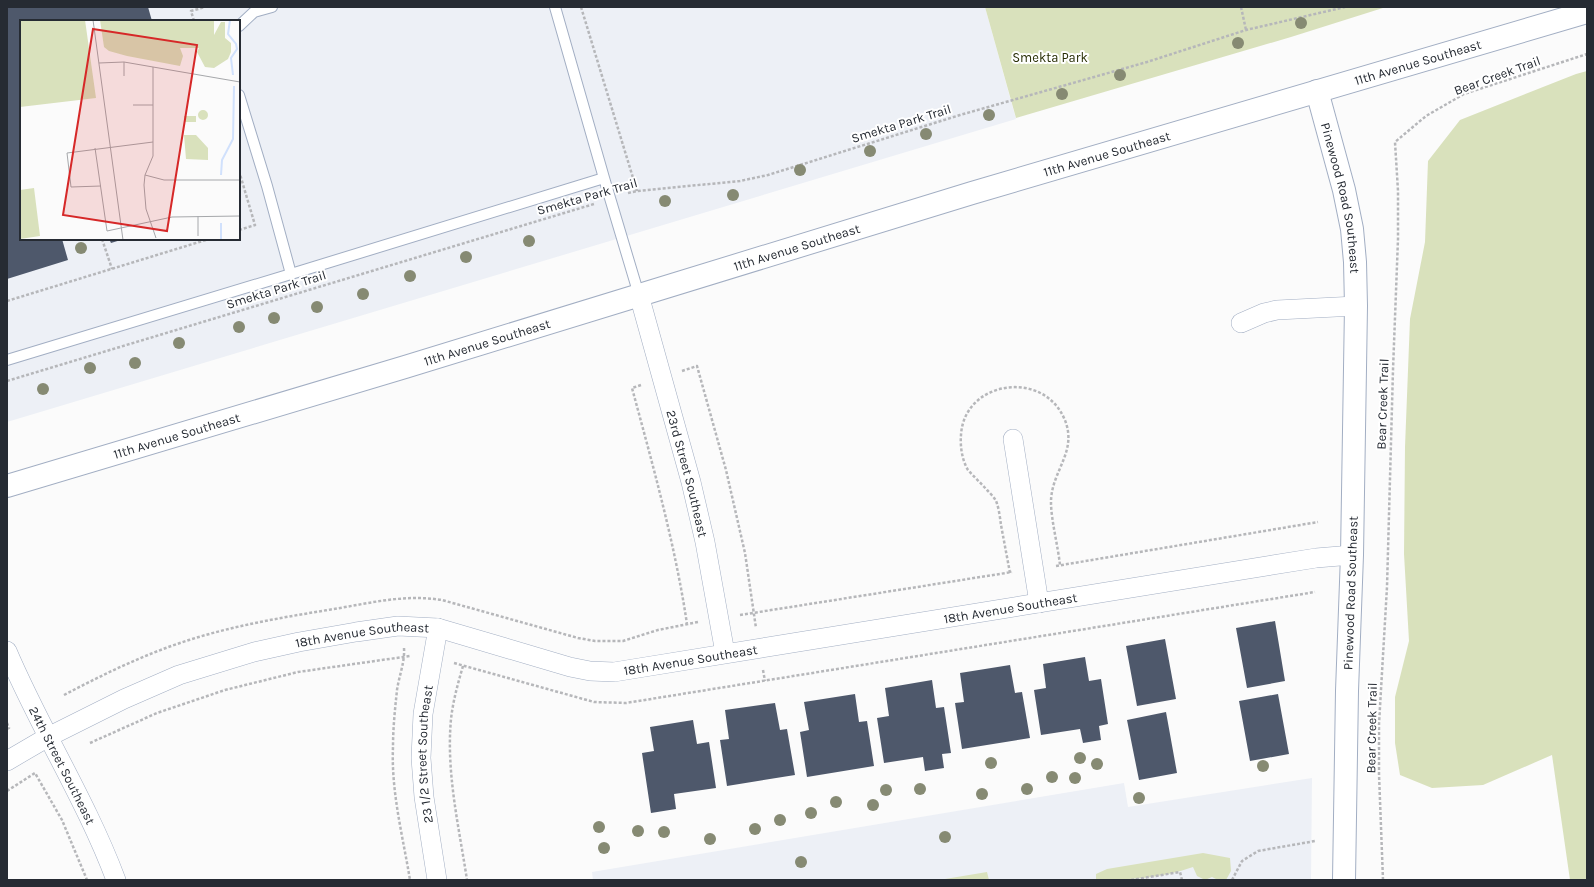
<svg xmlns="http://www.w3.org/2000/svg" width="1594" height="887" font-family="Karla,sans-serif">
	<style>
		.built { fill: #edf0f6; fill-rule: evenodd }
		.green { fill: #d9e1bc }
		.building { fill: #4e586b }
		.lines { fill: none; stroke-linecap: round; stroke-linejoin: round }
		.service-casing { stroke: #a2aec3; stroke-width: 12 }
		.minor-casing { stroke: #a2aec3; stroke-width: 20 }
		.tertiary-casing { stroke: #a2aec3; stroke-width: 24 }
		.secondary-casing { stroke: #a2aec3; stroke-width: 24 }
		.path { stroke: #b6b7ba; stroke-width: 2.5; stroke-dasharray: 3 2; stroke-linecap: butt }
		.service { stroke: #fff; stroke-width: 10 }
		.minor { stroke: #fff; stroke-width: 19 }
		.tertiary { stroke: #fff; stroke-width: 22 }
		.secondary { stroke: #fff; stroke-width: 22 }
		.tree { fill: #868a73 }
		.labels { text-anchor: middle; stroke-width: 4; stroke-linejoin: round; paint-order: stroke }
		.park-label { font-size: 13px; fill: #272d04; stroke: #fff }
		.street-label { font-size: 13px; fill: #262b33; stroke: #fff }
		.inset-river { fill: none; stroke: #d1e1fc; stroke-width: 2 }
		.inset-road { fill: none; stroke: #a6a8ab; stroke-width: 1 }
		.view { fill: #d62828; fill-opacity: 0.15; stroke: #d62828; stroke-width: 2 }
		.inset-edge { fill: none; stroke: #262b33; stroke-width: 2 }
	</style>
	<rect width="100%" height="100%" fill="#fbfbfb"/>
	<path class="built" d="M7 7H985L1016 119 7 422ZM21 21H239V239H21Z
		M1312 778 1311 880H593L592 872 1124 783 1128 807Z"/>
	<path class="green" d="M985 7H1386L1291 37 1016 118Z
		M1587 71V880H1570L1552 755 1483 785 1432 788 1400 775 1395 743V697L1409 641 1404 554 1405 447 1410 319 1425 242 1428 161 1460 120 1576 74Z
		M1203 853 1230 858 1231 871 1226 880H1218L1212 877 1205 880 1197 876 1193 867C1162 878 1129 880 1096 880V874L1107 869Z
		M987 872 989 880H939Z"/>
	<path class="building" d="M7 7H148L152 21H21V239H62L68 260 7 279Z
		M109 239H124L111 243Z
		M1275 621 1285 681 1247 688 1236 628Z
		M1165 639 1176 699 1137 706 1126 646Z
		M1085 657 1089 681 1101 679 1108 724 1099 726 1101 740 1083 743 1080 729 1041 735 1034 690 1046 688 1043 664Z
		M1010 665 1015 693 1022 692 1030 738 962 749 955 703 964 702 960 673Z
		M932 680 936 708 944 707 951 753 942 754 944 768 925 771 923 757 884 763 877 718 889 716 885 688Z
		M855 694 859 722 867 721 874 766 807 777 800 732 809 730 804 702Z
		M1278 694 1289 754 1250 761 1239 701Z
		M775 703 780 730 787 729 795 775 727 786 720 740 729 739 725 710Z
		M1166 712 1177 773 1139 780 1127 720Z
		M693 720 697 744 709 742 716 788 674 794 676 809 651 813 642 753 654 751 650 727Z"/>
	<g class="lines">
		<defs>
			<path id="service" d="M555 7 604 178 639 295
				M239 26 254 12 272 7
				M239 95 267 186 291 274
				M7 360 291 274 604 178"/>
			<g id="minor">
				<path id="s1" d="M639 295 691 482 705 542 725 653"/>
				<path d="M1241 323 1264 313 1277 310 1356 306"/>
				<path d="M1013 439 1039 603"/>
				<path id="s2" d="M7 651C40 729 86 800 116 880"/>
				<path id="s3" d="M7 761 48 737 124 699 179 675 254 652 299 642 356 632 398 626 438 628 570 667 590 671 614 672 1316 558 1352 555"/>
				<path id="s4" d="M437 880 424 797 421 758 423 714 438 628"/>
			</g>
			<g id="tertiary">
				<path id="s5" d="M1317 91 1344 190 1352 229 1355 262 1356 306 1352 555 1347 691 1344 880"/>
			</g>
			<g id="secondary">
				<path id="s6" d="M7 486 405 367 972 193 1587 12"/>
			</g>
		</defs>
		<use href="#service" class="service-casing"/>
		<use href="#minor" class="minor-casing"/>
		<use href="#tertiary" class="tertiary-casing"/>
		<use href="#secondary" class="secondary-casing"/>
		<path class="path" d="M581 7 637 191
			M1241 7 1246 30
			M194 21 191 11 205 7
			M239 171 255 225 239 230
			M628 193 637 191 740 181 768 175 960 115 1147 62 1246 30 1345 7
			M102 239 112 269
			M7 301 209 239
			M682 371 697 366 726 470 745 553 756 628
			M7 381 594 204
			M641 385 632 388C653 466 675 544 687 624
			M1056 566 1318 522
			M1010 573C1007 557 1004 541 1001 525 1000 518 999 508 996 501 994 497 990 493 987 490 981 483 974 477 968 470 962 460 960 446 961 435 964 381 1042 369 1064 418 1079 451 1051 471 1051 502 1051 520 1058 546 1060 565
			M740 615 1012 572
			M404 648C405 662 399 676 397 690 395 709 393 728 393 747 391 792 403 837 410 880
			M454 663 594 702 626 703 1315 592
			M463 666C458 683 453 701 451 719 446 773 459 827 467 880
			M763 670 765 681
			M64 695C104 674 145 654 189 640 236 625 285 617 334 609 370 603 405 594 442 600L578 638 595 641H623L658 630 698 622
			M7 723 9 728 7 729
			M90 743 157 713 225 690 298 672 410 656
			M7 791 35 773 62 820 87 880
			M1131 880 1180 872 1182 880
			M1232 880 1242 861 1258 851 1315 841
			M1383 880 1379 774V724L1387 587 1393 370 1398 239V191L1395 142 1426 116 1464 94 1587 54"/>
		<use href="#service" class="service"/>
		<use href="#minor" class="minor"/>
		<use href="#tertiary" class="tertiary"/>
		<use href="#secondary" class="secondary"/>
	</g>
	<g class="tree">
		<circle cx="1301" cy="23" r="6"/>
		<circle cx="1238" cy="43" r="6"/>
		<circle cx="1120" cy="75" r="6"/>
		<circle cx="1062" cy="94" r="6"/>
		<circle cx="989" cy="115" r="6"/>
		<circle cx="926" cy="134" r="6"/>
		<circle cx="870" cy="151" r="6"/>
		<circle cx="800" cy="170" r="6"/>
		<circle cx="733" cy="195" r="6"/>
		<circle cx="665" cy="201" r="6"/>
		<circle cx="529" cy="241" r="6"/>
		<circle cx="81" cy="248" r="6"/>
		<circle cx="466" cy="257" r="6"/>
		<circle cx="410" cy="276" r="6"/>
		<circle cx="363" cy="294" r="6"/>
		<circle cx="317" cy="307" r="6"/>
		<circle cx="274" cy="318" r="6"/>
		<circle cx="239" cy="327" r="6"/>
		<circle cx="179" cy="343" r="6"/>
		<circle cx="135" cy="363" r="6"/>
		<circle cx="90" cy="368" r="6"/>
		<circle cx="43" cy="389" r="6"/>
		<circle cx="1080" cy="758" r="6"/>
		<circle cx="991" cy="763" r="6"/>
		<circle cx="1097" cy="764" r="6"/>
		<circle cx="1263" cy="766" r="6"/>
		<circle cx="1052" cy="777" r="6"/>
		<circle cx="1075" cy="778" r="6"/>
		<circle cx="920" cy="789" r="6"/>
		<circle cx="1027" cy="789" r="6"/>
		<circle cx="886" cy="790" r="6"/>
		<circle cx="982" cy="794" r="6"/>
		<circle cx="1139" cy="798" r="6"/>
		<circle cx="836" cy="802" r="6"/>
		<circle cx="873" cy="805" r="6"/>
		<circle cx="811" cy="813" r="6"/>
		<circle cx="780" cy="820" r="6"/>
		<circle cx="599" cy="827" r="6"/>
		<circle cx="755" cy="829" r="6"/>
		<circle cx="638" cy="831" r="6"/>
		<circle cx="664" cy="832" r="6"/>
		<circle cx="945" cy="837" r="6"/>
		<circle cx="710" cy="839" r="6"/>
		<circle cx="604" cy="848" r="6"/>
		<circle cx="801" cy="862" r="6"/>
	</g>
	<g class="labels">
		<g class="park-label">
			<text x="1050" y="62">Smekta Park</text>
		</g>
		<g class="street-label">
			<text dy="5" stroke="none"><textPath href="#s6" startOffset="1473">11th Avenue Southeast</textPath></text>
			<text transform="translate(1497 75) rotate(-20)" y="5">Bear Creek Trail</text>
			<text transform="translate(901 123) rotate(-17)" y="5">Smekta Park Trail</text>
			<text dy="5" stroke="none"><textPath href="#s6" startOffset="1149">11th Avenue Southeast</textPath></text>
			<text transform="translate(587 196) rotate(-16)" y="5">Smekta Park Trail</text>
			<text dy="5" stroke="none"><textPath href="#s5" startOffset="110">Pinewood Road Southeast</textPath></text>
			<text dy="5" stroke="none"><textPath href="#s6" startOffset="825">11th Avenue Southeast</textPath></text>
			<text transform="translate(276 289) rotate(-17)" y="5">Smekta Park Trail</text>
			<text dy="5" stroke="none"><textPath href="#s6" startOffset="501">11th Avenue Southeast</textPath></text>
			<text transform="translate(1382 404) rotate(-88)" y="5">Bear Creek Trail</text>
			<text dy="5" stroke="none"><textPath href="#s6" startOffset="177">11th Avenue Southeast</textPath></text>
			<text dy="5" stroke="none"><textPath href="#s1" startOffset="185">23rd Street Southeast</textPath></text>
			<text transform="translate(1350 593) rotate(-88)" y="5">Pinewood Road Southeast</text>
			<text dy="5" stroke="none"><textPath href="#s3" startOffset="1041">18th Avenue Southeast</textPath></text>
			<text dy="5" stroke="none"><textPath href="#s3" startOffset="381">18th Avenue Southeast</textPath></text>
			<text dy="5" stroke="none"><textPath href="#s3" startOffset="717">18th Avenue Southeast</textPath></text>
			<text transform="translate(1371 728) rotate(-89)" y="5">Bear Creek Trail</text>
			<text dy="5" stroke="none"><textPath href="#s4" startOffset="127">23 1/2 Street Southeast</textPath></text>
			<text dy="5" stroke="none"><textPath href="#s2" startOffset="127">24th Street Southeast</textPath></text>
		</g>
	</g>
	<g transform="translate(20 20)">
		<rect width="220" height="220" fill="#fbfbfb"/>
		<path d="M0 0H65L76 78 0 87ZM80 0H194V15L201 2H205V18L211 23V32L208 39 194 48 185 47 177 32 179 28H160L163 36 160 46 107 36 89 31 84 27ZM178 95a5 5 0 1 1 10 0a5 5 0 1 1-10 0ZM164 96H176V102H164ZM164 115H176L188 128V140L166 139ZM14 168 20 216 0 219V170Z" fill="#d9e1bc"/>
		<path class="inset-river" d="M210 0 208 14 216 24 217 29 211 38 213 55M201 155 202 140 213 119 214 66M201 220V203"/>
		<path class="inset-road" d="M73 0 103 220M79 43 104 42 220 62M133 47V136L125 155 124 165 126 189 136 218M104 56V42M113 85H133M75 128 87 211 152 197 220 196M125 155 144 160H220M81 166 51 167 47 133 133 122M178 196V216"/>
		<path class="view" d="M73 9 177 25 147 211 43 195Z"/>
		<rect width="220" height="220" class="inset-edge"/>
	</g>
	<rect width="1594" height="887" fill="none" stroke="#262b33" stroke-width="16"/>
</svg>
